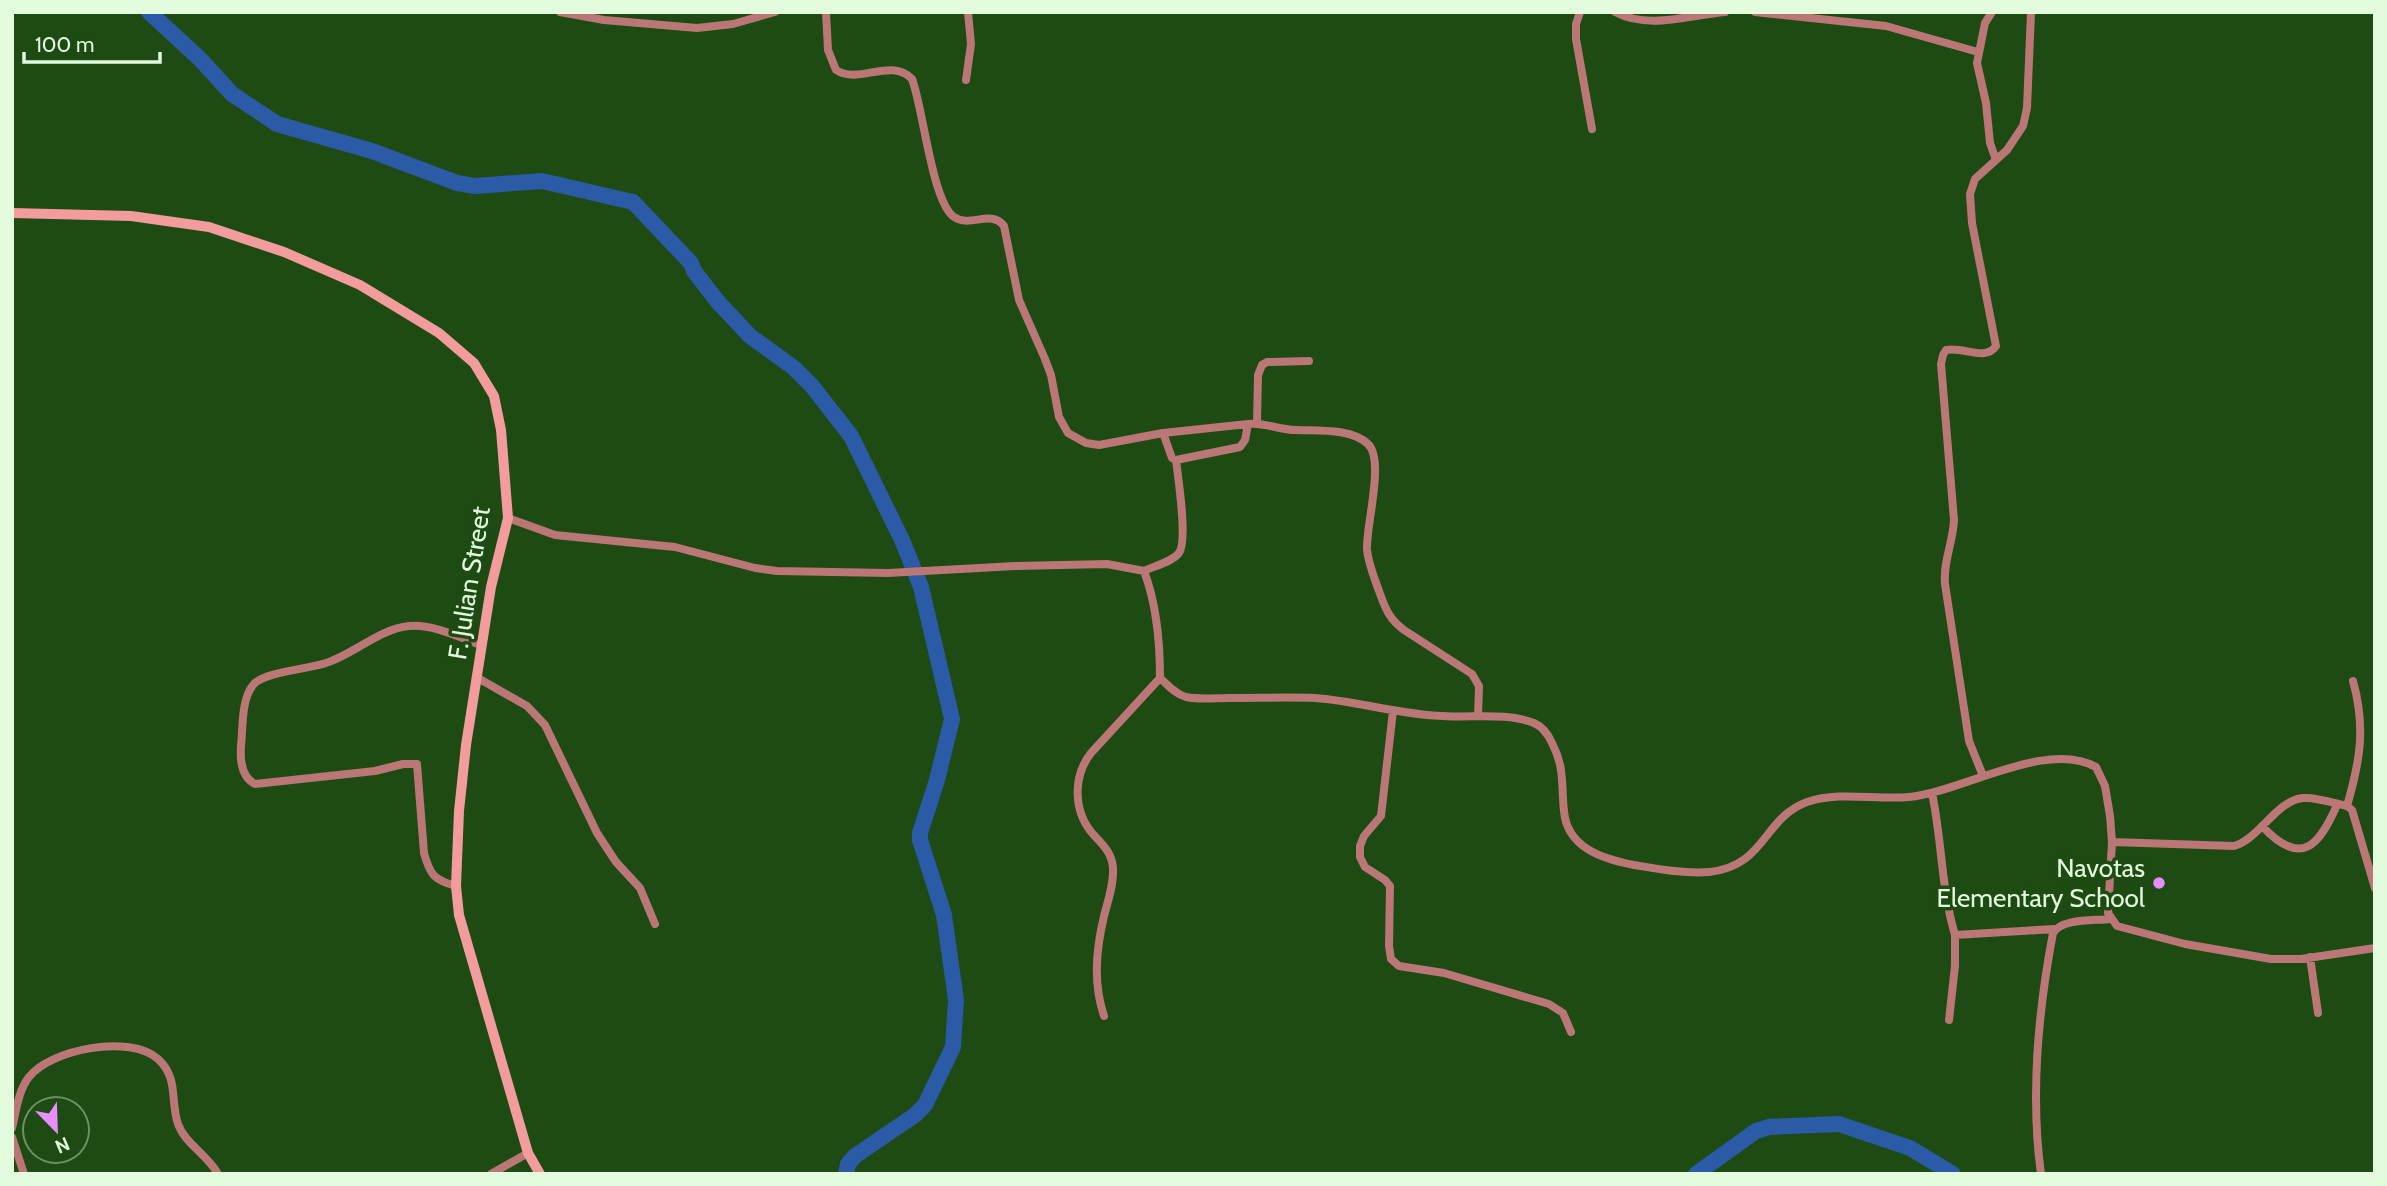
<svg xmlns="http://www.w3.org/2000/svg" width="2387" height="1186" font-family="Cabin,sans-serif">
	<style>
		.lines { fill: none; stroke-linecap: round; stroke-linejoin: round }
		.river { stroke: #2b5aa6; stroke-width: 16 }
		.street { stroke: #bb7676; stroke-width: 8 }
		.secondary { stroke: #f39c9c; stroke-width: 10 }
		.poi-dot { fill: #e98efe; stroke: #1e4a13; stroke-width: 2.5 }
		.labels { text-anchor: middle; stroke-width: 7; stroke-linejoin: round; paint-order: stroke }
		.street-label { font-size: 26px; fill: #e2fbdc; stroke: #1e4a13 }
		.poi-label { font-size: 26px; fill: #e2fbdc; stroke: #1e4a13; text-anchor: end }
	</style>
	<rect width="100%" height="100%" fill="#1e4a13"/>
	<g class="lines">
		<path class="river" d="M149 12 200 59 232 94 277 124 372 151 457 183 475 186 542 181 633 202 691 263 694 271 718 302 750 336 794 368 812 386 851 436 902 540 921 587 952 719 937 780 920 833V840L944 915 956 1000 953 1047 925 1105 915 1115 855 1156 848 1164 846 1174
			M1696 1174 1756 1131 1769 1127 1839 1124 1910 1148 1953 1174"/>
		<path class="street" d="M560 12 604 20 697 28 733 24 775 12
			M826 12 828 50 836 70C859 85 891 57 912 79 923 107 932 202 954 217 970 228 991 209 1004 226L1019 300 1045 359 1051 375 1059 417 1068 433 1086 443 1099 445 1163 433 1248 424
			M1580 12 1576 24V39L1592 129
			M1615 12C1649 30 1689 15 1725 12
			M1755 12 1886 26 1978 52
			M1992 12 1985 23 1977 63 1986 103 1990 143 1996 160
			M966 80 971 44 968 12
			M1257 423 1258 375 1262 365 1267 362 1309 361
			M1163 433 1172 458 1176 460
			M508 518 555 535 675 547 755 568 777 571 888 573 1015 566 1107 564 1144 571C1157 605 1160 642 1160 678 1168 685 1175 694 1186 697 1200 700 1215 698 1229 698 1258 698 1287 697 1315 698 1358 701 1400 715 1443 716 1472 718 1507 712 1534 723 1543 727 1548 734 1552 743 1565 768 1561 784 1564 811 1567 848 1603 859 1634 865 1658 869 1685 874 1709 872 1766 866 1763 818 1807 802 1840 791 1875 800 1909 797 1962 792 2047 739 2096 767L2105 786 2110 816 2112 842 2108 913 2117 926 2185 944 2271 959H2301L2375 948
			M1144 571C1154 566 1172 562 1179 553 1188 541 1178 477 1176 460L1240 447 1245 440 1248 424C1264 422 1279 430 1296 430 1318 431 1351 428 1368 444 1385 460 1366 525 1367 549 1368 563 1374 577 1379 591 1385 608 1389 619 1404 630L1472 674 1479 686 1478 716
			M476 677 527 706 545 725 597 833 616 862 640 888 655 924
			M1393 711 1381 816 1364 836 1360 846V857L1365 867 1385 880 1390 886 1389 946 1391 959 1399 966 1444 973 1549 1004 1563 1013 1571 1032
			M1983 776 1969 741 1945 584C1943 561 1953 543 1954 520L1941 364 1943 355 1946 350C1963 346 1985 362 1996 346L1972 223 1970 194 1975 179 2007 150 2023 126 2027 108 2031 12
			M1932 793C1942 840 1941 888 1955 935L2055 929
			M2347 806C2360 761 2366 728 2353 681
			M2262 826C2301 868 2319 846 2337 805
			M2112 842 2234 846C2259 839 2277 800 2303 798 2316 797 2334 803 2347 806L2352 810 2375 888
			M456 886C434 880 430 875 424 853L417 764H403L375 771 255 784C241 777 240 760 241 746 243 728 241 698 254 684 265 672 309 669 326 663 354 654 379 629 409 626 433 624 459 637 481 645
			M2310 957 2318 1013
			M1104 1016C1093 983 1096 950 1104 916 1108 901 1114 884 1113 868 1112 852 1102 844 1092 833 1073 810 1073 776 1091 753L1160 678
			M1949 1020 1955 966V935
			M12 1128C16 1112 18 1091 29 1077 51 1049 130 1034 158 1059 179 1078 170 1101 178 1124 185 1144 208 1155 218 1174
			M12 1137 24 1174
			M491 1174 528 1153
			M2041 1174C2030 1094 2038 1012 2053 933 2062 918 2094 921 2110 919"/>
		<path class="secondary" d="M12 213 131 216 209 227 284 252 360 285 439 333 474 363 494 396 501 430 508 518 491 587 466 745 459 811 456 886 459 915 528 1153 540 1174"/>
	</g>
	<circle class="poi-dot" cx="2159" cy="883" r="7"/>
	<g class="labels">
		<g class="street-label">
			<text transform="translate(469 583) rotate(-81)" y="9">F. Julian Street</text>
		</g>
		<g class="poi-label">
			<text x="2145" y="877">Navotas<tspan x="2145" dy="30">Elementary School</tspan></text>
		</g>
	</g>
	<rect width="2387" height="1186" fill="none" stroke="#e2fbdc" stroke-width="28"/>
	<g transform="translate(56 1130) rotate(157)"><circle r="33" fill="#1e4a13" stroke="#6c9163" stroke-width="2"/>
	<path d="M0-5L12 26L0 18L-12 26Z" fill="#e98efe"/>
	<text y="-10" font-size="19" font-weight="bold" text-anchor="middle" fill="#e2fbdc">N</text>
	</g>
	<path d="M24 52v10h136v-10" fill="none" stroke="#e2fbdc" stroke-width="3.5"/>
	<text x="35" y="52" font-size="21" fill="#e2fbdc" stroke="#1e4a13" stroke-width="5" paint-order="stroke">100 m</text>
</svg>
